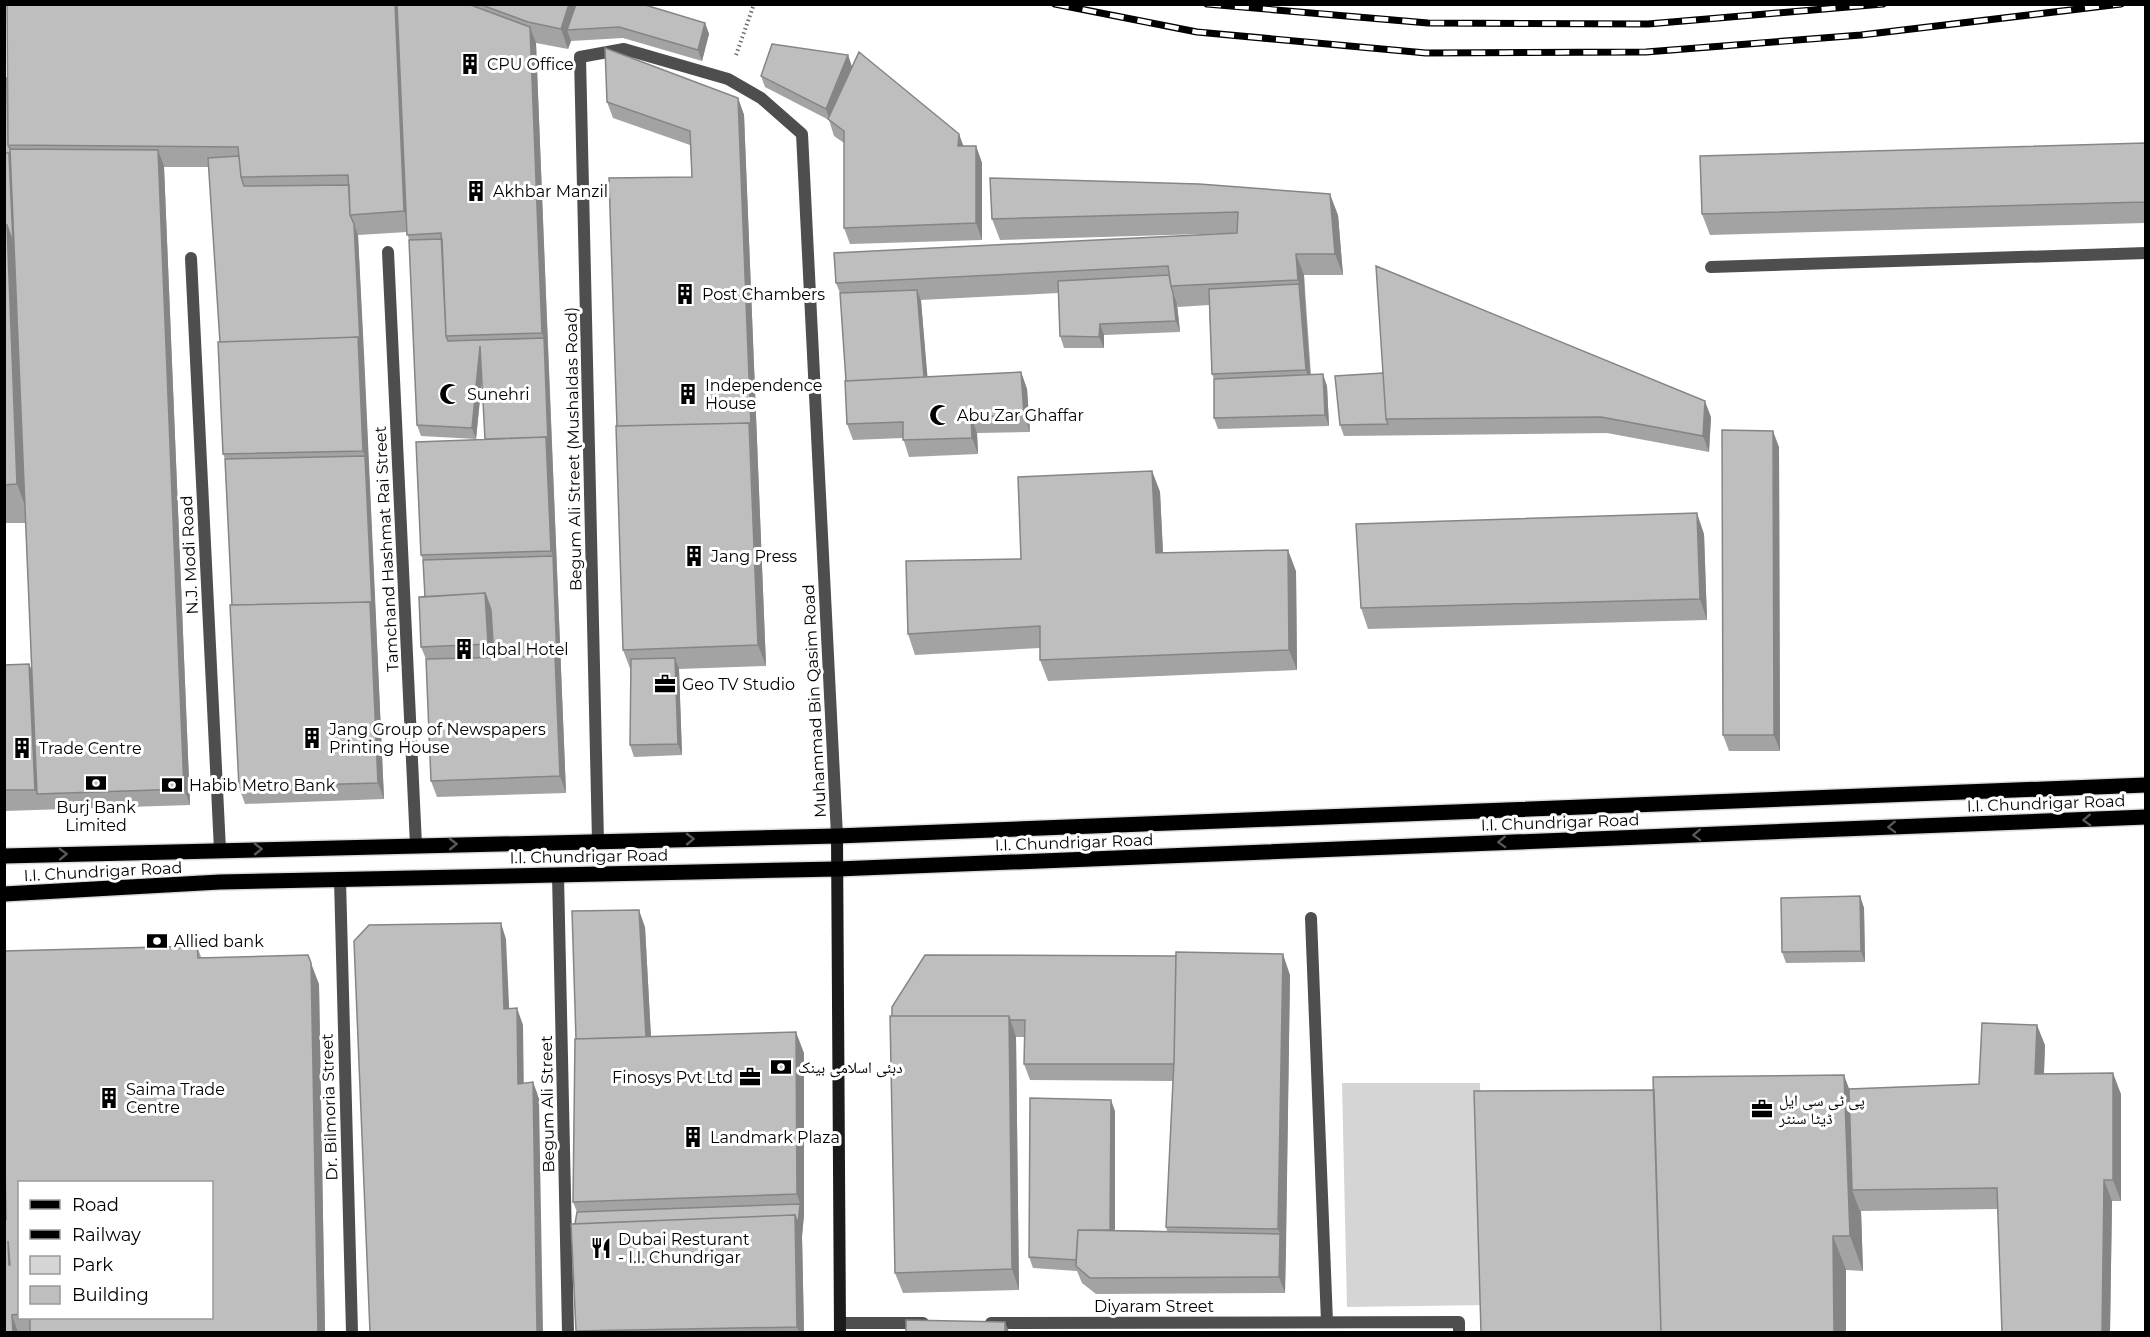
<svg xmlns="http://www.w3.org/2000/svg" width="2150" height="1337" font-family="Montserrat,'Noto Naskh Arabic',sans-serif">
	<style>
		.green { fill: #d5d5d5 }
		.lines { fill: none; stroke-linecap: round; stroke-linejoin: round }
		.primary-casing { stroke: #dbdbdb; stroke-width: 18 }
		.path { stroke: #707070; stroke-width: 4; stroke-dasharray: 1.5 3; stroke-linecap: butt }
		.service { stroke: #4e4e4e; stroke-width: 12 }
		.minor { stroke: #4e4e4e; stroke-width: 12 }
		.secondary { stroke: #1b1b1b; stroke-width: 12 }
		.primary { stroke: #000; stroke-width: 15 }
		.rail-casing { stroke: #000; stroke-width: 7 }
		.rail { stroke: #fff; stroke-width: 4.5; stroke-dasharray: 14; stroke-linecap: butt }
		.wall { fill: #a3a3a3; fill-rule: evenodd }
		.shaded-wall { fill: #858585 }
		.building { fill: #bebebe; stroke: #858585; stroke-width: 1.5; fill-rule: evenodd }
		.oneway { stroke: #595959 }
		.labels { text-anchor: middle; stroke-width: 6; stroke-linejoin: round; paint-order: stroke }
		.poi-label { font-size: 16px; fill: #000; stroke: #fff; text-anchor: start }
		.street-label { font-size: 16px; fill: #000; stroke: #fff }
	</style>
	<rect width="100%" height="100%" fill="#fff"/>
	<path class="green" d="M1342 1083H1480L1487 1305 1347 1307Z"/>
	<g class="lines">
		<defs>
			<path id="primary" d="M4 856 837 836 2146 785
				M4 894 220 882 837 869 2146 817"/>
		</defs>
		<use href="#primary" class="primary-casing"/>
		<path class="path" d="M736 55 754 4"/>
		<path class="service" d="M1711 267 2146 253
			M1311 918 1327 1322"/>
		<path class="minor" d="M388 252 416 845
			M191 258 220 850
			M598 841 580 57 624 49 728 79 761 98 802 134 837 836
			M558 875 568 1332
			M340 880 352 1332
			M840 1323H923
			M991 1323 1459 1322V1332"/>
		<path class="secondary" d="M837 836 840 1332"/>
		<use href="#primary" class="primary"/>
		<defs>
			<path id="rail" d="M1055 4 1197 32 1426 53 1646 52 1861 35 2121 4
				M1207 4 1428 23 1648 24 1883 4"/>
		</defs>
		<use href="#rail" class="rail-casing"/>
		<use href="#rail" class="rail"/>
	</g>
	<path class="wall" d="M7 4H642L705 23 709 34 702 61 623 38 571 41 568 49 536 43 566 793 437 797 431 781 426 659 421 647 425 597 423 560 421 555 485 439 482 381 476 439 421 436 417 425 409 240 407 232 358 235 384 799 245 804 239 787 232 605 225 459 223 454 220 342 209 167H164L190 805 4 811V665L29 664 32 670 26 523H4V78H7Z
		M848 55 852 67 963 146H976L982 163V240L850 244 844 228V143L834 136 829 120 765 87 761 76Z
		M738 98 744 115 766 666 679 669 682 755 634 757 630 745 631 671 623 650 617 426 692 177 690 145 613 118 607 102Z
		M2145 143V223L1710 235 1702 214Z
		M990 178 1338 215 1343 275H1304L1311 375 1327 386 1329 426 1218 429 1214 418V379L1212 374 1209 305 1178 307 1177 304 1180 332 1104 335V348H1064L1060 336 1058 293 921 300 927 377 1021 372 1027 389 1030 432 977 433 978 454 909 457 903 438 853 440 847 424 846 381 840 293 836 283 1237 233 1000 240 992 219Z
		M1383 373 1711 417 1709 452 1607 433 1344 436 1340 425Z
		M1779 447 1780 751H1729L1723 735Z
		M1152 471 1160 492 1163 553 1296 571 1297 670 1048 681 1040 660V648L915 655 908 634Z
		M1704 534 1707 620 1368 629 1361 608Z
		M1860 896 1864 908 1865 962 1786 963 1782 952Z
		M645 927 651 1036 804 1053V1215L802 1236 804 1332H577L575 1224 577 1212 573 1202 576 1039Z
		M197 946 201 957 319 984 325 1332H4L6 1219V1188H4V951ZM20 1182 212 1317H20Z
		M1290 975 1285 1293 1096 1294 1082 1283 1077 1271 1033 1268 1029 1257 1115 1111V1230L1167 1231 1166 1227 1173 1081 1030 1080 1024 1064 1025 1037H1016L1019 1290 903 1293 895 1273 892 1016Z
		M2045 1045 2044 1074 2121 1094V1201H2112L2110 1332H2002L1998 1209 1861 1211 1863 1271 1846 1270 1481 1332 1849 1089 1979 1084Z"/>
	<path class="shaded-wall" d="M395 4H402L412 232 404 211Z
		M569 4H585L567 30 571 41 568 49 561 29Z
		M705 23 709 34 702 61 698 50Z
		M530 27 536 43 548 349 542 333Z
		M848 55 852 67 830 121 826 109Z
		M738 98 744 115 766 666 758 645Z
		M959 134 965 150 958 146Z
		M976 146 982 163V240L976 223Z
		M158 150 164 166 190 805 184 789Z
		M9 153 12 161 31 522 17 484 7 225Z
		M1330 194 1338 215 1343 275 1335 254Z
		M354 224 358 235 364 353 360 342Z
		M1296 254 1304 275 1305 300 1298 280Z
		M1299 284 1305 300 1311 386 1306 370Z
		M917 290 921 301 929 394 925 383Z
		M1173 293 1177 304 1180 332 1176 321Z
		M1100 324 1104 335V348L1099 337Z
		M358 337 364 353 376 618 372 607 365 456 363 451Z
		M544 338 548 349 566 793 560 776 555 656 553 556 551 551 546 437Z
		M480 346 484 357 476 439 472 428Z
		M1021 372 1027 389 1030 432 1024 415Z
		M1323 374 1327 386 1329 426 1325 415Z
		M1705 401 1711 417 1709 452 1703 436Z
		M971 417 977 433 978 454 972 438Z
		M1773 431 1779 447 1780 751 1774 735Z
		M1152 471 1160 492 1164 574 1156 553Z
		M1697 513 1704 534 1707 620 1700 599Z
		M1288 550 1296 571 1297 670 1289 650Z
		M485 593 495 621 494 661 488 644Z
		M370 602 376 618 384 799 378 783Z
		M675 658 679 669 682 755 678 744Z
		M29 664 37 685V794L35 790Z
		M1860 896 1864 908 1865 962 1861 951Z
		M639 910 645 927 652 1057 646 1041Z
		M501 923 506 939 510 1026 504 1009Z
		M1283 954 1290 975 1286 1250 1278 1229Z
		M311 963 319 984 325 1332H318L317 1306Z
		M517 1008 523 1025 524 1100 518 1084Z
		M1009 1016 1016 1037 1019 1290 1012 1269Z
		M2037 1025 2045 1045 2043 1095 2035 1074Z
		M796 1032 804 1053V1215L802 1236 804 1332H799L797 1327 795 1215 800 1204 797 1194Z
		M2113 1073 2121 1094V1201L2113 1180Z
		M1844 1075 1857 1110 1852 1190 1860 1211H1861L1863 1271 1850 1236Z
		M533 1082 539 1098 543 1332H537Z
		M1111 1100 1115 1111V1247L1110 1235Z
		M2104 1180 2112 1201 2110 1332H2102Z
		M1280 1234 1286 1250 1285 1293 1279 1277Z
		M1833 1236 1846 1270V1332H1834Z
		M12 1315 18 1332H13Z
		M1005 1322 1009 1332H1005Z"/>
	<path class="building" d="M7 4H395L404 211 350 215 348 175 241 177 238 147 8 145Z
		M397 4H468L530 27 542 333 446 336 441 233 407 235Z
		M479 4H569L561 29 528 22Z
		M576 4H642L705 23 698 50 619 27 567 30Z
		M772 44 848 55 826 109 761 76Z
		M605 48 738 98 751 427 749 423 617 426 609 178 692 177 690 131 607 102Z
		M859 52 959 134 958 146H976V223L844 228V131L828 119Z
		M4 78H7L8 145 10 149V156L9 153H4Z
		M2145 143V202L1702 214 1700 156Z
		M10 149 158 150 184 789 37 794Z
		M4 153H9L13 243 7 225H4Z
		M239 156 241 177 244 186 349 185 350 215 354 224 360 342 358 337 220 342 208 158Z
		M990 178 1199 184 1330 194 1335 254H1296L1298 280 1171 286 1168 266 836 283 834 253 1237 233 1238 212 992 219Z
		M4 225H7L17 484 4 485Z
		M442 239 446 336 448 341 544 338 548 442 546 437 485 439 480 346 472 428 417 425 409 240Z
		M1376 266 1705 401 1703 436 1601 417 1386 419Z
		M1169 275 1171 286 1173 293 1176 321 1100 324 1099 337 1060 336 1058 281Z
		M1299 284 1306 370 1212 374 1209 289Z
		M917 290 924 377 846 381 840 293Z
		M358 337 363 451 223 454 218 342Z
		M1021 372 1024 415 971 417 972 438 903 440V422L847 424 845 381Z
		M1383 373 1386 419 1388 424 1340 425 1335 376Z
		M1323 374 1325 415 1214 418V379Z
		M749 423 758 645 623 650 616 426Z
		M1722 430 1773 431 1774 735H1723Z
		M546 437 551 551 421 555 416 442Z
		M365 456 372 607 370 602 232 605 225 459Z
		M1152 471 1156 553 1288 550 1289 650 1040 660V626L908 634 906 561 1021 559 1018 477Z
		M1697 513 1700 599 1361 608 1356 524Z
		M553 556 557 661 555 656 494 657 491 610 485 593 425 597 423 560Z
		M485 593 488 644 421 647 419 597Z
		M370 602 378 783 239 787 230 605Z
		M555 656 560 776 431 781 426 659Z
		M675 658 678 744 630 745 631 659Z
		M29 664 35 790H4V665Z
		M1860 896 1861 951 1782 952 1781 898Z
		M639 910 646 1037 576 1039 572 911Z
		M501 923 504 1009 517 1008 518 1084 533 1082 537 1332H370L354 941 369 925Z
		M197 946 198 958 308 955 311 963 318 1332H30V1317H212V1182H20V1314L12 1315 13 1332H4V1219H6L5 1167H4V951ZM8 1241 10 1265H9Z
		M1176 952 1283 954 1278 1229 1166 1227 1174 1060Z
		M925 955 1176 956 1174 1064H1024L1025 1020H1010L1009 1016H892V1007Z
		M890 1016H1009L1012 1269 895 1273Z
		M1982 1023 2037 1025 2035 1074 2113 1073V1180H2104L2102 1332H2002L1997 1188 1852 1190 1849 1089 1979 1084Z
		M796 1032 797 1194 573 1202 575 1039Z
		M1844 1075 1850 1236H1833L1834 1332H1661L1653 1077Z
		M1654 1090 1661 1332H1481L1474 1091Z
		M1030 1098 1111 1100 1110 1230H1078L1076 1260 1029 1257Z
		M800 1204 798 1224 795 1215 575 1224 577 1212Z
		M795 1215 797 1327 576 1331 571 1224Z
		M1078 1230 1280 1234 1279 1277 1090 1278 1076 1266Z
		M906 1320 1005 1322V1332H906Z"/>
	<defs><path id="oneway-chevron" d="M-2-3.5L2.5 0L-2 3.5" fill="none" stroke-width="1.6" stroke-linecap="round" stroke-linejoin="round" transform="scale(1.5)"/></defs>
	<g class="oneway">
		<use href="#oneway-chevron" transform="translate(2087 820) rotate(178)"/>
		<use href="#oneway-chevron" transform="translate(1892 827) rotate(178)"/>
		<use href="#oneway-chevron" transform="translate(1697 835) rotate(178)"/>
		<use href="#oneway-chevron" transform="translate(690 839) rotate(-1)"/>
		<use href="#oneway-chevron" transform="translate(1502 842) rotate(178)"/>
		<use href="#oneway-chevron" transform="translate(453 844) rotate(-1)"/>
		<use href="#oneway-chevron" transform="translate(258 849) rotate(-1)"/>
		<use href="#oneway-chevron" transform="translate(63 854) rotate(-2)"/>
	</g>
	<defs>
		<symbol id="building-bare" viewBox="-9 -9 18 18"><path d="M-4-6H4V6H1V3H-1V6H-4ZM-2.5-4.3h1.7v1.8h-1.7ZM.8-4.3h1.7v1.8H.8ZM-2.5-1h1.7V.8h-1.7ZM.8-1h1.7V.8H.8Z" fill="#000" stroke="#fff" stroke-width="2.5" paint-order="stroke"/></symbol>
		<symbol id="mosque-bare" viewBox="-9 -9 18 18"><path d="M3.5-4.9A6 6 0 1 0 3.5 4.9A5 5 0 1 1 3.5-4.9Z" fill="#000" stroke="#fff" stroke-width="2.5" paint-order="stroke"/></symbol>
		<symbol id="office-bare" viewBox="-9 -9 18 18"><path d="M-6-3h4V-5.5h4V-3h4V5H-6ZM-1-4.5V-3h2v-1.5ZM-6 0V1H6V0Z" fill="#000" stroke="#fff" stroke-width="2.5" paint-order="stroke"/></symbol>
		<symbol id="bank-bare" viewBox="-9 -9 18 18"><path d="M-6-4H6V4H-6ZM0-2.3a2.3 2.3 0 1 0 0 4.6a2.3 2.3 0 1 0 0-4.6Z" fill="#000" stroke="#fff" stroke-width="2.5" paint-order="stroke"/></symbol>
		<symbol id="restaurant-bare" viewBox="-9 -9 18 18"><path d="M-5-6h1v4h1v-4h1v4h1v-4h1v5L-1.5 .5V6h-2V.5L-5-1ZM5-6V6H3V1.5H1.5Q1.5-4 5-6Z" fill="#000" stroke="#fff" stroke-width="2.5" paint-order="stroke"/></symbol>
	</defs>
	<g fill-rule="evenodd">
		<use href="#building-bare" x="455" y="49" width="30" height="30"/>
		<use href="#building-bare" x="461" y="176" width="30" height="30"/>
		<use href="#building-bare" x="670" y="279" width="30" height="30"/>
		<use href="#mosque-bare" x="435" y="379" width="30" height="30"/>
		<use href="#building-bare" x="673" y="379" width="30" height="30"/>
		<use href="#mosque-bare" x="925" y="400" width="30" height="30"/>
		<use href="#building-bare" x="679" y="541" width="30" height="30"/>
		<use href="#building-bare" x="449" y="634" width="30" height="30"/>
		<use href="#office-bare" x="650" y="669" width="30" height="30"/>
		<use href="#building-bare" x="297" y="723" width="30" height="30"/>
		<use href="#building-bare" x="7" y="733" width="30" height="30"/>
		<use href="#bank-bare" x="81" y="768" width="30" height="30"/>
		<use href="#bank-bare" x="157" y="770" width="30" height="30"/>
		<use href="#bank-bare" x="142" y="926" width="30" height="30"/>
		<use href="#bank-bare" x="766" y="1052" width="30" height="30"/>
		<use href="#office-bare" x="735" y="1062" width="30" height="30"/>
		<use href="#building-bare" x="94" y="1083" width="30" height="30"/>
		<use href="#office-bare" x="1747" y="1094" width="30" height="30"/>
		<use href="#building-bare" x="678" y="1122" width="30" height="30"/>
		<use href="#restaurant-bare" x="586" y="1233" width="30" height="30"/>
	</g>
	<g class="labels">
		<g class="poi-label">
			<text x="487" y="70">CPU Office</text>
			<text x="493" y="197">Akhbar Manzil</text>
			<text x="702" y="300">Post Chambers</text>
			<text x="705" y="391">Independence<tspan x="705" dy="18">House</tspan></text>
			<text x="467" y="400">Sunehri</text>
			<text x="957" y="421">Abu Zar Ghaffar</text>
			<text x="711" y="562">Jang Press</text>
			<text x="481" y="655">Iqbal Hotel</text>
			<text x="682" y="690">Geo TV Studio</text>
			<text x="329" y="735">Jang Group of Newspapers<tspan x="329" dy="18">Printing House</tspan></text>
			<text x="39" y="754">Trade Centre</text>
			<text x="189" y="791">Habib Metro Bank</text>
			<text x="96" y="813" text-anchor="middle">Burj Bank<tspan x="96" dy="18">Limited</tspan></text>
			<text x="174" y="947">Allied bank</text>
			<text x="798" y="1073">دبئی اسلامی بینک</text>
			<text x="733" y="1083" text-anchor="end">Finosys Pvt Ltd</text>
			<text x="126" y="1095">Saima Trade<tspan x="126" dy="18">Centre</tspan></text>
			<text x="1779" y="1106">پی ٹی سی ایل<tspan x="1779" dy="18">ڈیٹا سنٹر</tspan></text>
			<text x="710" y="1143">Landmark Plaza</text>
			<text x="618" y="1245">Dubai Resturant<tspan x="618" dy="18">- I.I. Chundrigar</tspan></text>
		</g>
		<g class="street-label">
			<text transform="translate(573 449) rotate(-91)" y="6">Begum Ali Street (Mushaldas Road)</text>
			<text transform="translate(386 549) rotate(-93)" y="6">Tamchand Hashmat Rai Street</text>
			<text transform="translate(189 555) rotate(-93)" y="6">N.J. Modi Road</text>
			<text transform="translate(814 701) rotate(-93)" y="6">Muhammad Bin Qasim Road</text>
			<text transform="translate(2046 803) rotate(-2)" y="6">I.I. Chundrigar Road</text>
			<text transform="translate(1560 822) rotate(-2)" y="6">I.I. Chundrigar Road</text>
			<text transform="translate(1074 842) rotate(-2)" y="6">I.I. Chundrigar Road</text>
			<text transform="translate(589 856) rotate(-1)" y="6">I.I. Chundrigar Road</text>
			<text transform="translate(103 871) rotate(-3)" y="6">I.I. Chundrigar Road</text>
			<text transform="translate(547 1104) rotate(-91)" y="6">Begum Ali Street</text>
			<text transform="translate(329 1107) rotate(-92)" y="6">Dr. Bilmoria Street</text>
			<text x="1154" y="1312">Diyaram Street</text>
		</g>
	</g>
	<rect width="2150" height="1337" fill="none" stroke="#000000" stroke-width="12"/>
	<rect x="18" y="1181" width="195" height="138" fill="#ffffff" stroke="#999999" stroke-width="1.5"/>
	<rect x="30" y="1200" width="30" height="9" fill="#000000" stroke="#999999" stroke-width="1.5"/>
	<text x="72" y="1211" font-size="18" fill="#000000">Road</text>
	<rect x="30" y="1230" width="30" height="9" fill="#000000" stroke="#999999" stroke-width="1.5"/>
	<text x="72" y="1241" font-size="18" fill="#000000">Railway</text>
	<rect x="30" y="1256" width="30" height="18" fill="#d5d5d5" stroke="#999999" stroke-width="1.5"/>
	<text x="72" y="1271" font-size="18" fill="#000000">Park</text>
	<rect x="30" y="1286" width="30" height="18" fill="#bebebe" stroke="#999999" stroke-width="1.5"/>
	<text x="72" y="1301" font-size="18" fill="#000000">Building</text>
</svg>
